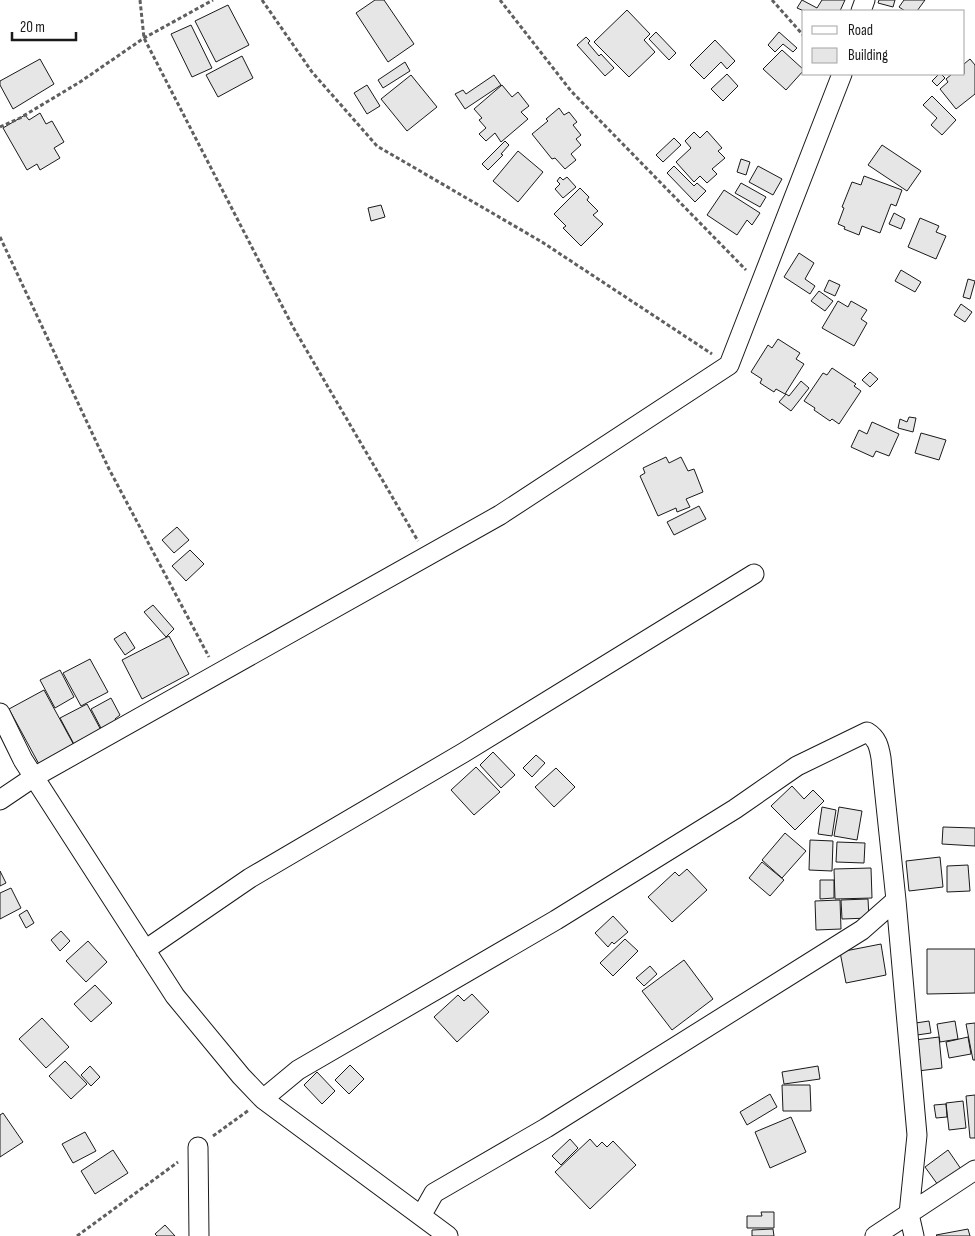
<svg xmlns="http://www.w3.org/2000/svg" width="975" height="1236" font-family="'Sofia Sans Condensed',sans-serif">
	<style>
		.building { fill: #e6e6e6; stroke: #1a1a1a }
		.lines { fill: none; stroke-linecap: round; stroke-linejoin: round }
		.minor-casing { stroke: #1a1a1a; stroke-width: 21 }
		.path { stroke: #5f5f5f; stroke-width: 3; stroke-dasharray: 4 2.5; stroke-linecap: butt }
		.minor { stroke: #fff; stroke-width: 19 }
	</style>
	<rect width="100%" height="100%" fill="#fff"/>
	<path class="building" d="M375 0H384L414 44 388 62 356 13Z
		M802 0 817 8 822 0H845L840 11H804L797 8Z
		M879 0H895L893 7 878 3Z
		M904 0H925L917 11H905L899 7Z
		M228 5 249 45 216 62 195 21Z
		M627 10 650 34 644 40 655 52 629 77 594 42Z
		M191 25 212 68 192 77 171 34Z
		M656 32 676 53 669 60 649 39Z
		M779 32 797 48 793 52 783 44 775 52 768 45Z
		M586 37 590 41 588 43 599 56 601 54 614 68 605 76 577 45Z
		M715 40 735 61 727 69 721 62 704 79 690 65Z
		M782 50 804 70 786 90 763 69Z
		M242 56 253 78 218 97 206 75Z
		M40 59 54 84 13 109 0 85V81Z
		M970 59 975 65V94L956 109 940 89 948 82 946 79 952 74H964V64Z
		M405 62 410 71 383 88 378 80Z
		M727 74 738 86 723 101 711 89Z
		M939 74H941L945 78 937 86 932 81Z
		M411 75 437 107 407 131 381 99Z
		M494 75 501 85 465 109 455 94 463 90 466 94Z
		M367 85 380 106 367 114 354 93Z
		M502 85 512 97 518 92 529 106 521 112 528 119 501 142 495 133 486 141 479 134 486 128 479 120 482 118 474 109Z
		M932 96 956 120 942 135 931 125 937 118 923 105Z
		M559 108 564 115 569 112 577 122 573 125 581 135 576 139 581 145 571 154 576 160 565 169 555 158 552 159 532 134 548 121 546 119Z
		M40 113 46 124 52 121 64 142 54 148 60 158 40 170 37 164 27 170 3 128 25 115 29 120Z
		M707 131 722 148 718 151 725 158 712 169 717 174 707 183 700 176 694 182 676 162 691 148 685 141 694 132 700 138Z
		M674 138 681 145 663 162 656 155Z
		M505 141 509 145 501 154 503 155 488 170 482 164Z
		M882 145 921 171 907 191 868 165Z
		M518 151 543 172 518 202 493 181Z
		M741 159 750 162 746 175 737 172Z
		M674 166 694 186 697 183 706 191 695 202 667 173Z
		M758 166 782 179 773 195 749 182Z
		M864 176 902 190 896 206 891 204 880 233 862 226 859 235 844 229 845 227 838 224 844 208 842 207 852 182 861 185Z
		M560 177 563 180 567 177 576 187 563 198 555 189 560 184 557 181Z
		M741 183 766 197 760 207 735 193Z
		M580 188 589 197 587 200 598 211 593 215 603 224 581 246 563 228 566 226 554 214Z
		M724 190 760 213 752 225 747 220 737 235 707 215Z
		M381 205 385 217 371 221 368 208Z
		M894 213 905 219 901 229 889 224Z
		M920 218 939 226 936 232 946 236 936 259 908 247Z
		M799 253 814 263 805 279 815 286 810 294 784 277Z
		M901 270 921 282 915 292 895 281Z
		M968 279 975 281 970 299 963 297Z
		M829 280 840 285 835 296 824 291Z
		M819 291 833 301 825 311 811 301Z
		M838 301 848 307 851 301 867 310 861 319 867 323 854 346 822 328Z
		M961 304 972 312 965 322 954 315Z
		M778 339 800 353 796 359 804 364 785 394 776 389 774 392 760 383 762 379 751 372 768 345 772 348Z
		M832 368 856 384 854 386 861 391 839 424 832 419 830 421 814 410 815 408 804 401 823 373 827 375Z
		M870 372 878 379 870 387 862 380Z
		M801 381 809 388 791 411 779 402 786 394 789 396Z
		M909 417 916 418 913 432 898 428 900 419 907 422Z
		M872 422 899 434 889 456 876 451 873 457 851 447 859 430 867 434Z
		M921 433 946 440 939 460 915 453Z
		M666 457 669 463 681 457 688 471 694 469 703 492 686 499 690 507 677 512 676 508 658 516 640 476 645 473 643 468Z
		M699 506 706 519 674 535 667 522Z
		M177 527 189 540 174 553 162 540Z
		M190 550 204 564 186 581 172 566Z
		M153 605 174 629 166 637 144 612Z
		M125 632 135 648 125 655 114 639Z
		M169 636 189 674 142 699 122 660Z
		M90 659 108 692 81 706 63 673Z
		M60 670 74 697 55 708 40 680Z
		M44 690 75 747 40 766 9 709Z
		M111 698 120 715 115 719 118 724 103 732 91 709Z
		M87 704 102 732 75 746 60 718Z
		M493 752 515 775 501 788 480 765Z
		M536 755 545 763 532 777 523 768Z
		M476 767 500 792 474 815 451 790Z
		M556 768 575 787 554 807 535 787Z
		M792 786 804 799 813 790 824 801 795 830 771 806Z
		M822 807 836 810 832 836 818 834Z
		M839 807 862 811 857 840 834 836Z
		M943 827 975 828V846L942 844Z
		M785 833 806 851 782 878 762 860Z
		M810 840 833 841 832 871 809 870Z
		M837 842 865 843 864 863 836 862Z
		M940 857 943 887 909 891 906 861Z
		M762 862 784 880 770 896 749 878Z
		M968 865 970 891 947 892V866Z
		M871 868 872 898 835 899 834 869Z
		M687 869 707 890 672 922 648 897 675 872 679 876Z
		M0 871 6 883 0 886Z
		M820 880H834V898L820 899Z
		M11 888 21 908 0 919V893Z
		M868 899 869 918 842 919 841 900Z
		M840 900 841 929 816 930 815 901Z
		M27 910 34 923 26 928 19 915Z
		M613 916 628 932 614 944 612 942 608 947 595 933Z
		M61 931 70 941 60 951 51 940Z
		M625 939 638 951 613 976 600 963Z
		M88 941 107 962 86 982 66 961Z
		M881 944 886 975 846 983 840 952Z
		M927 949H975V993L927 994Z
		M684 960 713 999 672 1030 642 991Z
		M650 966 657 974 644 986 636 978Z
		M95 985 112 1003 91 1022 74 1004Z
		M472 994 489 1012 457 1042 434 1017 458 995 464 1001Z
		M42 1018 69 1047 46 1068 19 1039Z
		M929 1021 931 1033 910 1036 909 1024Z
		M955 1021 958 1039 940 1042 937 1024Z
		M975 1023V1060H973L966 1024Z
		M939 1037 942 1068 918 1071 915 1040Z
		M968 1037 971 1054 949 1058 946 1042Z
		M65 1061 87 1084 71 1099 49 1076Z
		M350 1065 364 1079 349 1094 335 1080Z
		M90 1066 100 1077 91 1086 81 1075Z
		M818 1066 820 1079 784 1084 782 1072Z
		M317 1072 335 1091 322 1104 304 1085Z
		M782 1085H810L811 1111H783Z
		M770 1094 777 1107 747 1125 740 1112Z
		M975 1095V1138H970L966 1096Z
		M963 1101 966 1128 949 1130 946 1103Z
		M946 1104 947 1117 936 1118 934 1105Z
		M3 1113 23 1142 0 1157V1115Z
		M791 1117 806 1152 770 1168 755 1132Z
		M85 1132 96 1151 73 1163 62 1144Z
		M570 1139 578 1148 561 1165 552 1156Z
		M590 1139 597 1147 602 1142 607 1147 613 1141 636 1165 590 1209 555 1172Z
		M113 1150 128 1173 95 1194 81 1171Z
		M948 1150 961 1169 938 1185 925 1167Z
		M761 1212H774V1228H747V1216H762Z
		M165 1225 175 1236H157L155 1234Z
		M773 1229 774 1236H752V1230Z
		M968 1229 970 1236H937L936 1235Z"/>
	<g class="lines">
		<defs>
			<path id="minor" d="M861 11 865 0
				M0 713 23 760 175 996 241 1076 263 1099 448 1236
				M0 800 34 777 500 515 729 365 842 74
				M145 950 250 878 463 753 754 574
				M263 1099 298 1070 556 920 735 809 797 766 867 732C877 738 879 746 881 758L896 900 917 1135 909 1214 914 1236
				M198 1147 199 1236
				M421 1216 434 1193 546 1128 862 930 896 900
				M875 1236 975 1170"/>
		</defs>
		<use href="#minor" class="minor-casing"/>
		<path class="path" d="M140 0 144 38 293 327 418 541
			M262 0 312 72 377 146 542 242 712 354
			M500 0 571 91 746 270
			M772 0 804 36
			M0 127 20 118 80 82 144 38 213 0
			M0 237 109 469 209 657
			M213 1136 249 1110
			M77 1236 178 1162"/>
		<use href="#minor" class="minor"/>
	</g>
	<rect x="802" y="10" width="162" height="65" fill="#ffffff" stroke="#a3a3a3"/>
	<rect x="812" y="26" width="25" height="8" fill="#ffffff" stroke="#a3a3a3"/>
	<text x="848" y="35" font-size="15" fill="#1a1a1a">Road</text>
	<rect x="812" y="48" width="25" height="15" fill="#e6e6e6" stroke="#a3a3a3"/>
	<text x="848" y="60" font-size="15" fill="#1a1a1a">Building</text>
	<path d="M12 32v8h64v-8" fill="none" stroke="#1a1a1a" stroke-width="2.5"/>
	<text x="20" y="32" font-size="15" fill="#1a1a1a" stroke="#ffffff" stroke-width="4" paint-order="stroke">20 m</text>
</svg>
